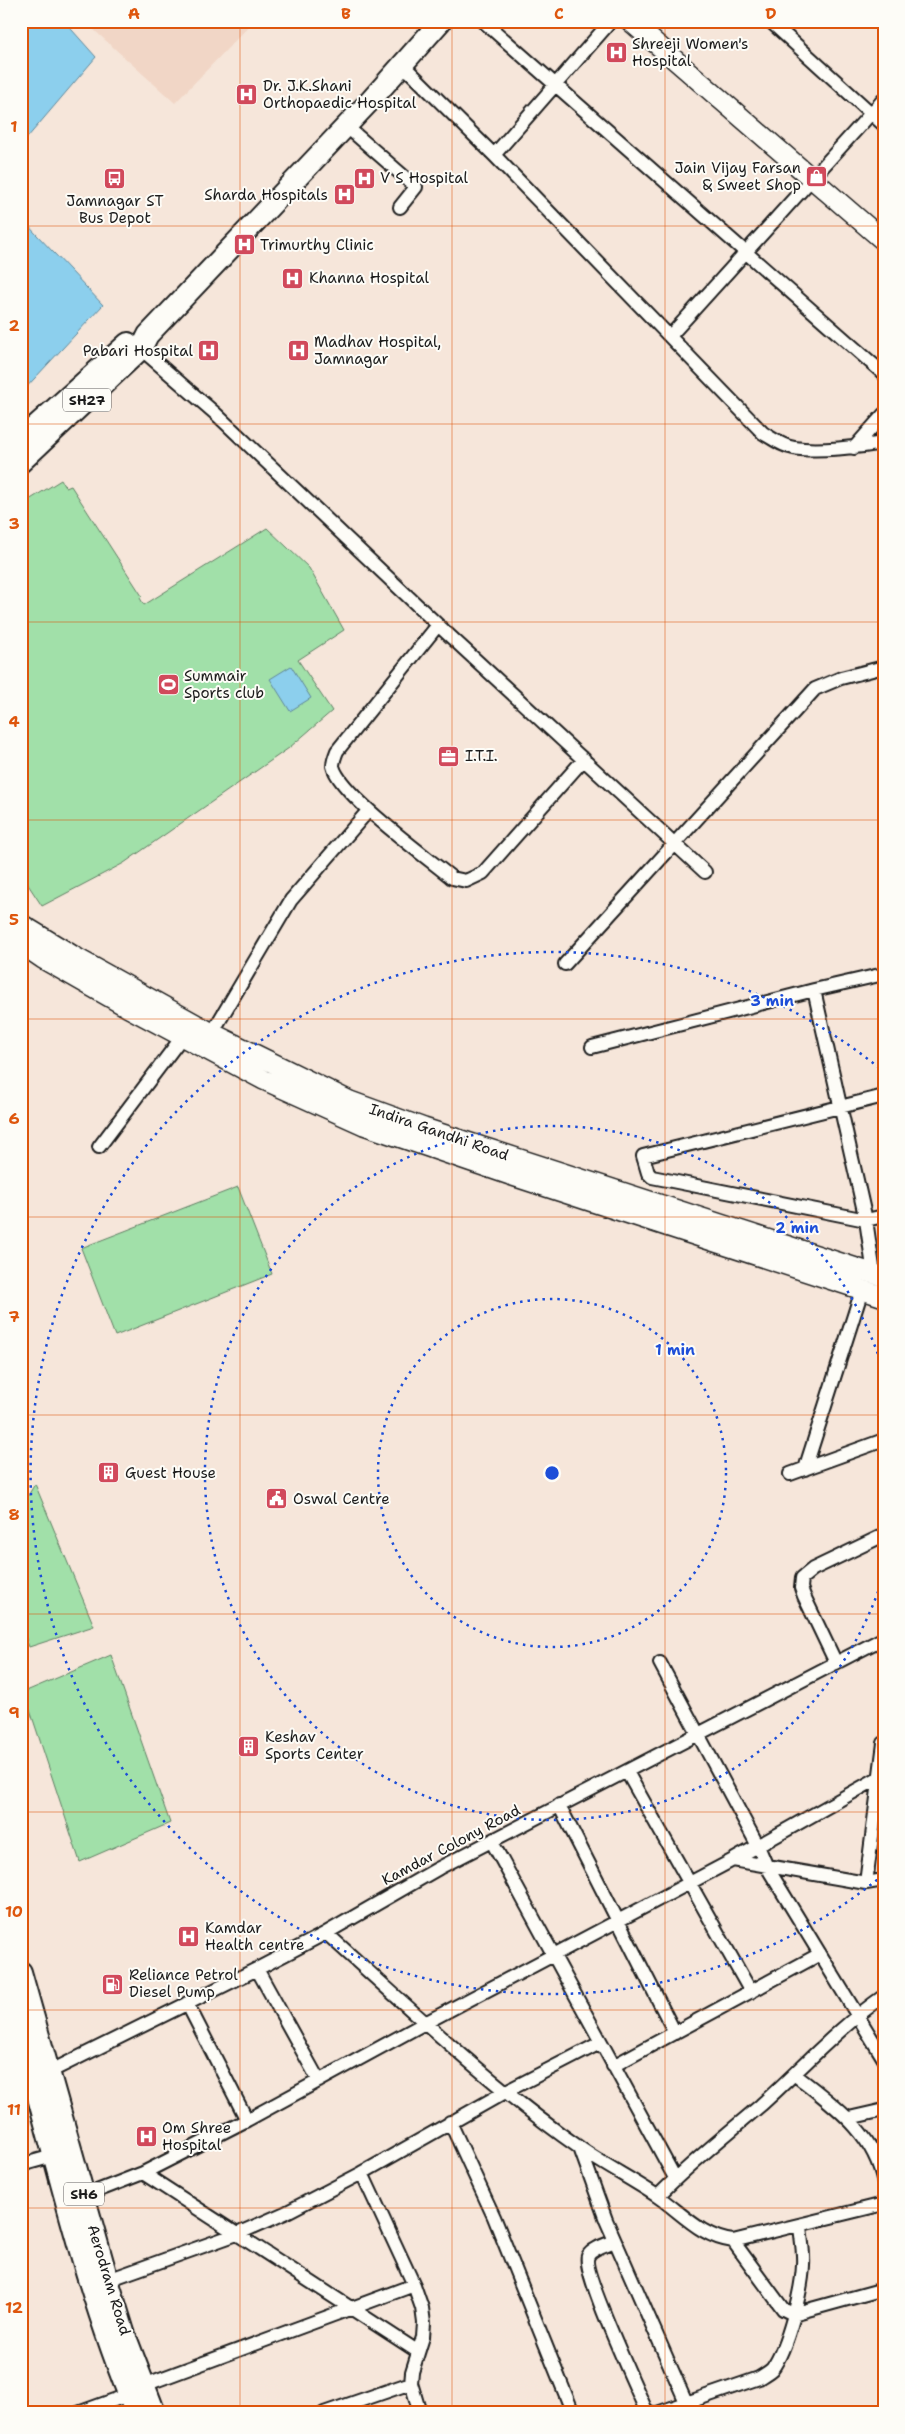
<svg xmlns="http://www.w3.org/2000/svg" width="905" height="2434" font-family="'Shantell Sans',sans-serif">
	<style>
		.built { fill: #f1d6c6 }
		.green { fill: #a1e0a9; stroke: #5e7e62 }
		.water { fill: #8ccfed; stroke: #5f8799 }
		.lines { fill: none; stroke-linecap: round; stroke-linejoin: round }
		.street-casing { stroke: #1c1c1c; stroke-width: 16 }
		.secondary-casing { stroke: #1c1c1c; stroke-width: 22 }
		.primary-casing { stroke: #1c1c1c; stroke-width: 24 }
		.street { stroke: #fdfcf7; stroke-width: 12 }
		.secondary { stroke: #fdfcf7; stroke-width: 19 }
		.primary { stroke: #fdfcf7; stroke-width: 20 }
		.grid { fill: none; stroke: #de560d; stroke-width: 1; stroke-opacity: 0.55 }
		.ring { fill: none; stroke: #1d4ed8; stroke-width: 2.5; stroke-dasharray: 2.5 5 }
		.labels { text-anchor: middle; stroke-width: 4; stroke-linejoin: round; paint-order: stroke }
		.shield { fill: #fdfcf7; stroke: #605f5e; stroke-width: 1 }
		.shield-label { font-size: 14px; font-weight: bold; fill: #1c1c1c }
		.poi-label { font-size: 15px; fill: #1c1c1c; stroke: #fdfcf7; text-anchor: start }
		.street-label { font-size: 15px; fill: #1c1c1c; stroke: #fdfcf7 }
		.centre { fill: #1d4ed8; stroke: #fdfcf7; stroke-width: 2.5 }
		.ring-label { font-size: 15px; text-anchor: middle; font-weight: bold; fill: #1d4ed8; stroke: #fdfcf7; stroke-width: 4; stroke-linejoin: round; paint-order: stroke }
		.neatline { fill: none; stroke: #de560d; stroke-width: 2 }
		.grid-label { font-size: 16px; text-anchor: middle; font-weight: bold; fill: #de560d }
	</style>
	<rect width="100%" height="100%" fill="#f6e6da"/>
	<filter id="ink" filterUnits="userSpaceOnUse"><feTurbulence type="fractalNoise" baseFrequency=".02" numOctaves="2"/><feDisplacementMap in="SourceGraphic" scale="10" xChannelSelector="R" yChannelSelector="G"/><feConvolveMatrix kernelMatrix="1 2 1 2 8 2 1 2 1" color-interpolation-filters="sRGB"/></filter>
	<g filter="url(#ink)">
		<path class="built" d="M84 21H254L175 103Z"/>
		<path class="green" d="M61 480 66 488 71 486 142 596 140 598 144 605 267 528 309 568 344 630 298 660 332 711 289 748 124 863 42 906 21 874V505Z
			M238 1187 272 1274 115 1336 81 1248Z
			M35 1484 94 1626 29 1647 21 1625V1507Z
			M111 1655 170 1823 80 1862 24 1692Z"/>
		<path class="water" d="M21 21H64L96 57 21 145Z
			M21 218 103 305 21 393Z
			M291 666 311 698 290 711 270 679Z"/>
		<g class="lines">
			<defs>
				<path id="street" d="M483 21 884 374
					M770 21 884 125
					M402 64 494 155 763 433C773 439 782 446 794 448 817 452 860 447 884 443
					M346 126 416 187 400 207
					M494 155 611 21
					M670 336 884 99
					M141 349 216 414 438 625 705 872
					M854 448 884 414
					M438 625 337 751C335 756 333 762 333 766 339 794 428 858 452 878L466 881 483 873 584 759
					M565 964 815 689 841 678 884 667
					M814 990 866 1220 874 1274
					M212 1033 291 900 368 811
					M592 1047 814 990 884 974
					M884 1096 643 1156 648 1173 652 1177 866 1220 884 1216
					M99 1147 182 1037
					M805 1469 862 1290
					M790 1474 884 1440
					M660 1663 758 1846 767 1867 884 2059
					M836 1663 804 1596 801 1588 802 1578 813 1569 884 1535
					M627 1772 751 1992
					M559 1805 675 2033
					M492 1842 675 2178
					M733 1860 866 1883 884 1880
					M866 1883 884 1743
					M326 1933C407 2006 491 2086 580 2148 604 2165 632 2179 657 2196 682 2213 701 2237 733 2241L884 2204
					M257 1969 319 2081
					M187 2003 247 2120
					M613 2066 820 1954
					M45 2074 257 1969 326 1933 439 1868 884 1638
					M794 2074C832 2104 875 2132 884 2184
					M849 2118 884 2110
					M450 2122 494 2217 573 2413
					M580 2148 606 2220 686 2402
					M21 2165 53 2156
					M143 2173 417 2351
					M362 2173 414 2285 422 2308 424 2323 423 2337 412 2372 411 2383 420 2413
					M84 2196 143 2173 247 2120 425 2023 733 1860 880 1777
					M658 2196C690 2163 726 2135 761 2105 802 2068 839 2027 884 1996
					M615 2241C608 2244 592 2248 588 2256 581 2270 638 2391 647 2413
					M733 2241 783 2309 793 2314 884 2289
					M108 2280 237 2234 285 2213 362 2173 507 2091 600 2043
					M144 2385 414 2285
					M78 2413 128 2395
					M324 2413 411 2383
					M657 2413 759 2378C763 2375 768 2373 772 2369 787 2349 802 2291 803 2265 804 2252 801 2238 800 2226"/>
				<path id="secondary" d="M630 21 884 241
					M21 924 77 958 212 1033 350 1101 424 1128 884 1277
					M21 944 43 959 127 1007 264 1080 364 1125 513 1176 884 1297"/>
				<path id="primary" d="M21 439 128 343
					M21 462 141 349 148 335 371 100 441 21
					M21 1972 108 2280 124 2332 155 2413
					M21 2034C56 2161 85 2291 136 2413"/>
			</defs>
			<use href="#street" class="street-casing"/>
			<use href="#secondary" class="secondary-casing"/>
			<use href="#primary" class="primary-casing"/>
			<use href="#street" class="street"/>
			<use href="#secondary" class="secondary"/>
			<use href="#primary" class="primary"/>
		</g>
	</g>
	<path class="grid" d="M240 21V2413M452 21V2413M665 21V2413M21 226H884M21 424H884M21 622H884M21 820H884M21 1019H884M21 1217H884M21 1415H884M21 1614H884M21 1812H884M21 2010H884M21 2208H884"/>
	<g class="ring">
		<circle cx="552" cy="1473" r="174"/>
		<path d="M883 1577A347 347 0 1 1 883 1369"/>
		<path d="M883 1875A521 521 0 1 1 883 1071"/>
	</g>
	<defs>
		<symbol id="hospital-square" viewBox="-11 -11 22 22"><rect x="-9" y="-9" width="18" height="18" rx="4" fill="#d1495b" stroke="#fdfcf7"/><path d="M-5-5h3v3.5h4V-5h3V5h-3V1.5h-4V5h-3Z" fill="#fff"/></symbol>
		<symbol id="shop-square" viewBox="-11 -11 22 22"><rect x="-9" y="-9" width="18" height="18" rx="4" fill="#d1495b" stroke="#fdfcf7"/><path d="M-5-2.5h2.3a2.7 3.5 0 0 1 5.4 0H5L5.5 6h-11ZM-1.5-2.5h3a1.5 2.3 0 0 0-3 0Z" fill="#fff"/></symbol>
		<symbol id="bus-square" viewBox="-11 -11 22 22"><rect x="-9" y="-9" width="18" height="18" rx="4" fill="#d1495b" stroke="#fdfcf7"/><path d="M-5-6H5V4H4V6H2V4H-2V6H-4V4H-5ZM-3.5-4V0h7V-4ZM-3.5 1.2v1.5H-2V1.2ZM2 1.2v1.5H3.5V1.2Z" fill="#fff"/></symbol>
		<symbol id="stadium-square" viewBox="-11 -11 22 22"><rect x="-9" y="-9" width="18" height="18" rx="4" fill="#d1495b" stroke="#fdfcf7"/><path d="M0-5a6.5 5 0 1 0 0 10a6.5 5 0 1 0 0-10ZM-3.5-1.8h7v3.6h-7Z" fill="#fff"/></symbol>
		<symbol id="office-square" viewBox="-11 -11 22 22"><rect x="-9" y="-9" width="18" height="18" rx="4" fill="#d1495b" stroke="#fdfcf7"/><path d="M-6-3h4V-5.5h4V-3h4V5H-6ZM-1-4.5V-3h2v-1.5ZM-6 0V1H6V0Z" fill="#fff"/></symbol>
		<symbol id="building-square" viewBox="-11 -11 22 22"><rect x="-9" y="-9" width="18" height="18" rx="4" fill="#d1495b" stroke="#fdfcf7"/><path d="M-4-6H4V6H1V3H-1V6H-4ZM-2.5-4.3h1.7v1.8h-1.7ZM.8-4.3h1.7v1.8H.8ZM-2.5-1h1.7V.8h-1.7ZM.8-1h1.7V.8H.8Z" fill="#fff"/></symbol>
		<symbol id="civic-square" viewBox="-11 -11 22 22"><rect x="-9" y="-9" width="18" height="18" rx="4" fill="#d1495b" stroke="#fdfcf7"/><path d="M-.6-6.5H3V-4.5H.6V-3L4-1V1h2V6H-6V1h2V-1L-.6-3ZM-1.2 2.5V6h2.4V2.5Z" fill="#fff"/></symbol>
		<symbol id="fuel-square" viewBox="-11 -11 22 22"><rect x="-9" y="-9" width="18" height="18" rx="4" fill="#d1495b" stroke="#fdfcf7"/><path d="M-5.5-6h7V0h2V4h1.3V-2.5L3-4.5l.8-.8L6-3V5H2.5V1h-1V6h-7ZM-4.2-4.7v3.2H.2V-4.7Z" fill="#fff"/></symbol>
	</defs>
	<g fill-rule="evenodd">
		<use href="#hospital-square" x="604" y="40" width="25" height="25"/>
		<use href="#hospital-square" x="234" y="82" width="25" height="25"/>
		<use href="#shop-square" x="804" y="164" width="25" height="25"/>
		<use href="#bus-square" x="102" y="166" width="25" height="25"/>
		<use href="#hospital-square" x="352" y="166" width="25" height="25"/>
		<use href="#hospital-square" x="332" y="182" width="25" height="25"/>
		<use href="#hospital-square" x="232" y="232" width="25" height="25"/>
		<use href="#hospital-square" x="280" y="266" width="25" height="25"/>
		<use href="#hospital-square" x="196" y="338" width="25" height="25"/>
		<use href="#hospital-square" x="286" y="338" width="25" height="25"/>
		<use href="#stadium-square" x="156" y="672" width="25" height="25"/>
		<use href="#office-square" x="436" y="744" width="25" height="25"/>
		<use href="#building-square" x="96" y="1460" width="25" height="25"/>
		<use href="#civic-square" x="264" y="1486" width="25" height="25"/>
		<use href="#building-square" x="236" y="1734" width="25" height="25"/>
		<use href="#hospital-square" x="176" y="1924" width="25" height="25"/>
		<use href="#fuel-square" x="100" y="1972" width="25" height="25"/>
		<use href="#hospital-square" x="134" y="2124" width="25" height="25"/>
	</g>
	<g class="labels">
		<g class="shield">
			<rect x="63" y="388.5" width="48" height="23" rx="4"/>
			<rect x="64" y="2182.5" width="40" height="23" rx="4"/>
		</g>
		<g class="shield-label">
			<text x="87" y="405">SH27</text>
			<text x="84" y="2199">SH6</text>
		</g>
		<g class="poi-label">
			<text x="632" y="49">Shreeji Women's<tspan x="632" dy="17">Hospital</tspan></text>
			<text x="263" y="91">Dr. J.K.Shani<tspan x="263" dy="17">Orthopaedic Hospital</tspan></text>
			<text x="801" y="173" text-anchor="end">Jain Vijay Farsan<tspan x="801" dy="17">&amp; Sweet Shop</tspan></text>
			<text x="380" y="183">V S Hospital</text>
			<text x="328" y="200" text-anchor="end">Sharda Hospitals</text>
			<text x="115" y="206" text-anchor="middle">Jamnagar ST<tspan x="115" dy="17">Bus Depot</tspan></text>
			<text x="260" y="250">Trimurthy Clinic</text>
			<text x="309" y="283">Khanna Hospital</text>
			<text x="314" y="347">Madhav Hospital,<tspan x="314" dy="17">Jamnagar</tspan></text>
			<text x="193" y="356" text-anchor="end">Pabari Hospital</text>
			<text x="184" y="681">Summair<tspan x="184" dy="17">Sports club</tspan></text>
			<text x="465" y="761">I.T.I.</text>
			<text x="125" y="1478">Guest House</text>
			<text x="293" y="1504">Oswal Centre</text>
			<text x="265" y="1742">Keshav<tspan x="265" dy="17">Sports Center</tspan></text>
			<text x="205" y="1933">Kamdar<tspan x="205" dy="17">Health centre</tspan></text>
			<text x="129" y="1980">Reliance Petrol<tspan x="129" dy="17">Diesel Pump</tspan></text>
			<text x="162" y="2133">Om Shree<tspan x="162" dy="17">Hospital</tspan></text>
		</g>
		<g class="street-label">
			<text transform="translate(439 1132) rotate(19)" y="5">Indira Gandhi Road</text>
			<text transform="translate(451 1845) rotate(-28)" y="5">Kamdar Colony Road</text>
			<text transform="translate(109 2280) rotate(73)" y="5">Aerodram Road</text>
		</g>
	</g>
	<circle cx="552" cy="1473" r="8" class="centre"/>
	<g class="ring-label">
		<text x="772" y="1006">3 min</text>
		<text x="797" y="1233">2 min</text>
		<text x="675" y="1355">1 min</text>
	</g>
	<rect width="905" height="2434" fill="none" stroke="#fdfcf7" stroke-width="55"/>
	<rect x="28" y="28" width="850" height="2378" class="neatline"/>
	<g class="grid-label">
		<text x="134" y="19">A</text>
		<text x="346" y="19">B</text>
		<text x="559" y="19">C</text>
		<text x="771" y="19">D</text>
		<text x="14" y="132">1</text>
		<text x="14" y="331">2</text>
		<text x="14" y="529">3</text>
		<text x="14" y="727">4</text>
		<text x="14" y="925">5</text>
		<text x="14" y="1124">6</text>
		<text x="14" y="1322">7</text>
		<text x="14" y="1520">8</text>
		<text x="14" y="1718">9</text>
		<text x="14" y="1917">10</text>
		<text x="14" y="2115">11</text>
		<text x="14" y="2313">12</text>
	</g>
</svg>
